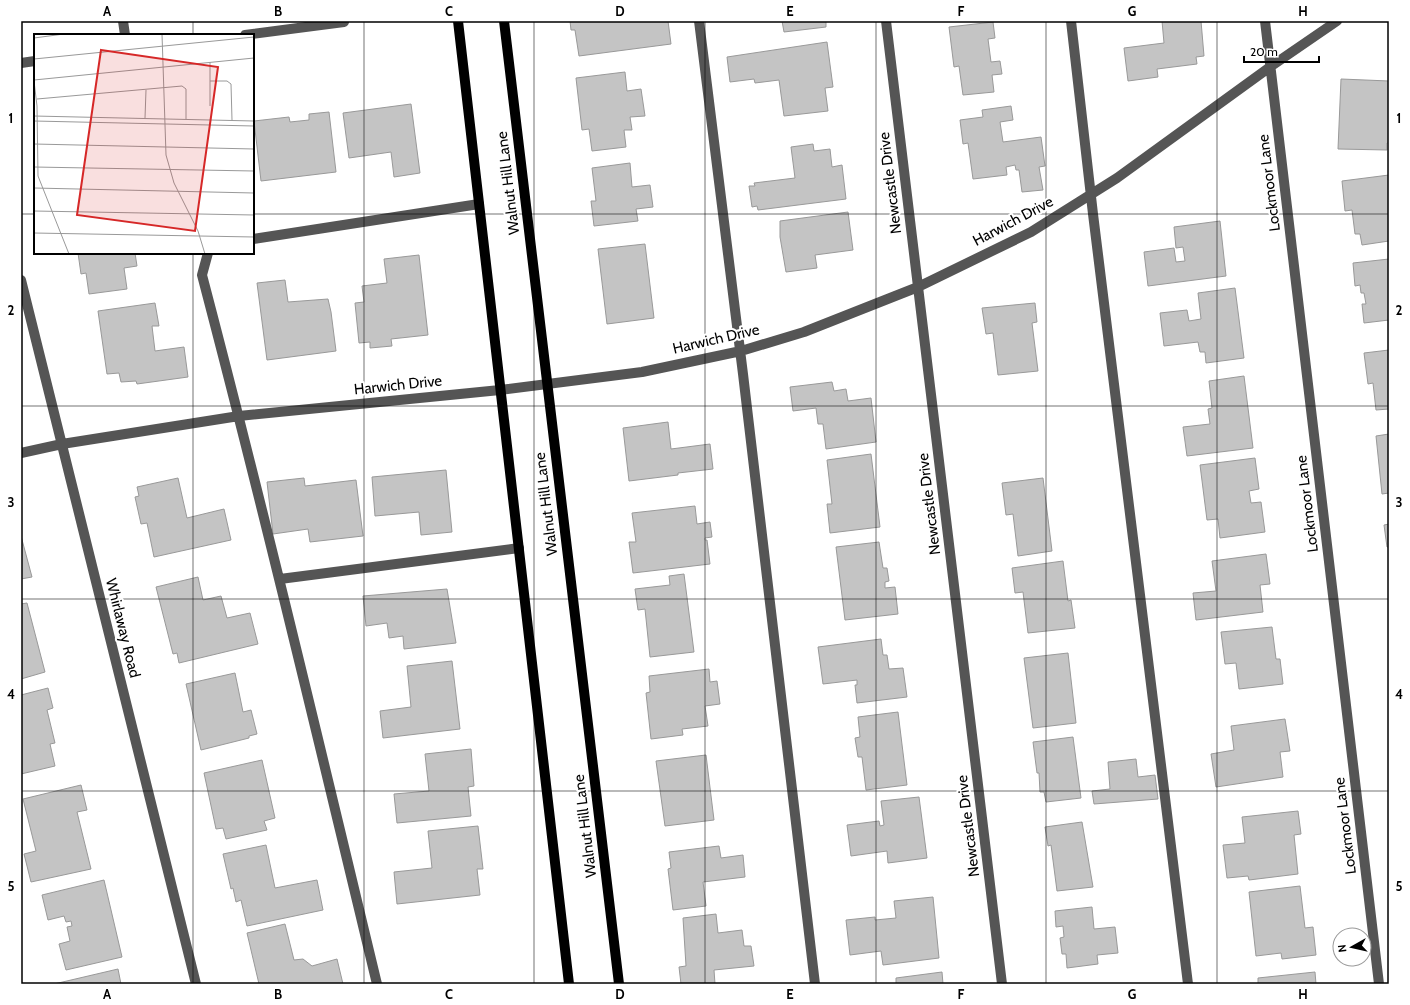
<svg xmlns="http://www.w3.org/2000/svg" width="1410" height="1005" font-family="Cabin,sans-serif">
	<style>
		.building { fill: #c4c4c4; stroke: #999 }
		.lines { fill: none; stroke-linecap: round; stroke-linejoin: round }
		.minor { stroke: #555; stroke-width: 10 }
		.major { stroke: #000; stroke-width: 10 }
		.grid { fill: none; stroke: #000; stroke-width: 1; stroke-opacity: 0.55 }
		.labels { text-anchor: middle; stroke-width: 4; stroke-linejoin: round; paint-order: stroke }
		.street-label { font-size: 15px; fill: #000; stroke: #fff }
		.inset-road { fill: none; stroke: #999; stroke-width: 1 }
		.view { fill: #d62828; fill-opacity: 0.15; stroke: #d62828; stroke-width: 2 }
		.inset-edge { fill: none; stroke: #000; stroke-width: 2 }
		.neatline { fill: none; stroke: #000; stroke-width: 1.5 }
		.grid-label { font-size: 13px; text-anchor: middle; font-weight: bold; fill: #000 }
	</style>
	<rect width="100%" height="100%" fill="#fff"/>
	<path class="building" d="M570 21H668L671 44 579 56 575 30H571Z
		M782 21H826V27L784 32Z
		M1162 21H1201L1204 56 1196 57 1197 64 1157 69 1158 77 1128 81 1124 48 1164 43Z
		M993 22 995 38 988 39 991 62 1000 61 1002 74 992 75 994 92 963 95 959 66 954 67 949 27Z
		M827 42 833 87 825 88 828 111 784 116 779 80 755 83 754 79 730 82 727 57Z
		M625 72 627 91 641 89 645 116 630 117 632 130H624L626 147 592 151 589 129 582 130 576 78Z
		M1341 79 1389 81V143H1387V150L1338 149Z
		M411 104 420 173 394 177 391 152 349 158 343 113Z
		M1011 106 1013 120 1000 122 1003 142 1041 137 1045 166 1039 167 1043 190 1022 192 1019 170H1016L1015 165 1006 167 1007 175 973 179 968 143 963 144 960 120 983 117 982 110Z
		M329 112 336 172 261 181 254 121 289 117 290 122 309 120V114Z
		M813 144 814 151 830 149 832 167 842 165 846 199 758 210 757 206 752 207 749 186H755L754 183 795 178 791 147Z
		M630 163 632 187 650 185 653 207 636 209 638 221 594 226 591 201H596L592 168Z
		M1389 175V241L1362 245 1360 234H1355L1352 210 1345 211 1342 181Z
		M848 212 853 250 815 255 817 268 786 272 780 237V221Z
		M1220 221 1226 276 1148 286 1144 252 1174 248 1176 262 1185 261 1183 247 1176 248 1174 227Z
		M645 244 654 318 607 324 598 249Z
		M78 253H135L137 266 124 268 127 289 89 294 86 273 81 274Z
		M419 255 428 335 391 339 392 346 370 348V342L359 343 355 303 364 302 362 286 387 283 384 259Z
		M1389 259V320L1364 323 1362 304H1366L1364 293H1361L1360 285 1355 286 1353 263Z
		M285 280 288 302 328 299 331 312 336 351 267 360 257 283Z
		M1235 288 1244 358 1206 363 1205 352H1200L1198 342 1164 346 1160 313 1187 310 1189 321 1201 319 1198 293Z
		M155 303 159 326H152L155 351 184 347 188 377 137 384 136 381 121 382 119 373 107 374 98 311Z
		M1035 303 1037 322 1032 323 1038 371 998 375 993 333 986 334 982 308Z
		M1389 350V409L1376 410 1373 383 1368 384 1364 353Z
		M1244 376 1253 448 1187 456 1183 427 1210 424 1208 409 1212 408 1209 381Z
		M832 382 834 391 846 389 848 401 871 398 876 442 826 449 823 424H818L816 408 793 411 790 387Z
		M668 422 671 449 710 444 713 469 678 473V475L629 481 623 428Z
		M1389 434V493L1382 494 1376 436Z
		M871 454 880 527 830 533 827 504H832L827 460Z
		M1255 458 1259 489 1249 491 1251 503 1261 502 1265 532 1220 538 1218 519 1207 520 1200 465Z
		M446 470 452 532 421 535 419 512 375 516 372 477Z
		M178 478 187 518 224 509 231 540 154 557 147 523 141 524 135 497 139 496 137 487Z
		M304 478 305 486 356 480 363 536 310 542 308 529 273 534 267 482Z
		M1043 478 1052 551 1018 556 1013 514 1006 515 1002 483Z
		M695 506 697 524 710 522 712 537 705 538V540H707L710 564 633 573 629 542H636L632 513Z
		M1389 524V547H1387L1384 525Z
		M21 536 32 577 21 579Z
		M879 542 883 568H887L889 581 885 582V588L895 587 898 614 845 620 836 547Z
		M1266 554 1270 584 1260 585 1263 612 1196 620 1193 593 1216 591 1212 561Z
		M1063 561 1068 601 1071 600 1075 628 1028 633 1023 592 1015 593 1012 568Z
		M684 574 694 652 650 657 645 609 638 610 635 589 670 585 669 576Z
		M198 577 203 600 221 596 227 618 250 613 258 644 179 663 177 653 173 654 156 587Z
		M447 589 456 643 404 649 403 636 389 638 387 623 366 626 363 596Z
		M27 603 45 672 21 679V604Z
		M1272 627 1276 659H1280L1283 684 1239 689 1236 663 1225 664 1221 632Z
		M881 639 883 655H887L889 669 903 668 907 697 857 703 855 685H857V680L823 684 818 647Z
		M1068 653 1076 723 1033 728 1024 658Z
		M452 661 460 729 383 738 380 711 411 707 407 666Z
		M709 669 710 682 717 681 720 704 705 706 708 726 682 729 683 735 651 739 646 693 650 692 649 676Z
		M235 673 243 712 251 710 257 734 249 736V738L201 750 186 684Z
		M48 688 53 708 47 710 55 743 50 744 55 766 21 774V695Z
		M898 712 907 785 866 790 862 757H858L855 738 860 737 858 717Z
		M1285 719 1290 751 1280 752 1283 777 1216 787 1211 754 1234 750 1231 726Z
		M1073 737 1081 798 1046 802 1044 792H1040L1039 773H1037L1033 742Z
		M471 749 474 786 468 787 471 816 397 823 394 794 429 791 425 754Z
		M706 755 714 820 665 826 656 761Z
		M1136 759 1138 777 1155 775 1158 799 1094 804 1092 791 1110 789 1108 762Z
		M262 760 275 818 264 821 267 830 226 839 223 828 216 829 204 773Z
		M81 785 87 810 77 812 91 869 31 882 24 854 36 851 23 799Z
		M919 797 927 858 888 863 887 851 851 856 847 825 879 821 880 826 884 825 881 801Z
		M1298 811 1301 834 1294 835 1298 874 1249 880 1248 876 1227 878 1223 845 1245 843 1242 817Z
		M1082 822 1093 887 1057 891 1051 845 1048 846 1045 827Z
		M478 826 483 869H477L480 895 397 904 394 872 432 868 428 831Z
		M266 845 275 888 317 880 323 910 247 926 241 900 236 902 233 888 231 889 223 854Z
		M719 846 721 858 743 855 745 877 703 882 706 906 673 910 668 869 671 868 669 852Z
		M104 880 122 957 66 970 59 944 70 941 67 927 72 926 71 921 66 922 64 916 48 920 42 895Z
		M1300 886 1305 928 1313 927 1316 955 1282 959 1281 953 1256 956 1249 892Z
		M933 897 939 958 883 965 881 951 850 955 846 920 875 917V920L896 918 894 901Z
		M1092 907 1094 929 1115 927 1118 953 1097 955 1098 964 1067 968 1066 954H1062L1060 938 1064 937 1063 926 1056 927 1055 911Z
		M716 914 718 933 742 930 744 946H751L754 966 714 970 715 984H681L679 967 686 966 683 918Z
		M285 924 294 960 303 959 312 966 337 959 343 984H259L247 933Z
		M118 969 121 984H54Z
		M942 972 943 984H896V978Z
		M1315 972 1316 984H1258V978Z"/>
	<g class="lines">
		<path class="minor" d="M123 21 125 35
			M699 21 743 374 815 984
			M886 21 1002 984
			M1071 21 1093 214 1188 984
			M1265 21 1379 984
			M245 35 344 22
			M21 63 35 61
			M253 239 479 204
			M208 253 202 275C264 511 320 747 377 984
			M21 280 196 984
			M21 453 62 444 239 416 500 390 642 372 741 351 804 332 918 287 1031 232 1117 178 1270 67 1337 21
			M280 579 519 548"/>
		<path class="major" d="M458 21 569 984
			M504 21 619 984"/>
	</g>
	<path class="grid" d="M193 21V35M364 21V984M534 21V984M705 21V984M876 21V984M1046 21V984M1217 21V984M21 214H35M253 214H1389M193 253V984M21 406H1389M21 599H1389M21 791H1389"/>
	<g class="labels">
		<g class="street-label">
			<text transform="translate(508 183) rotate(-97)" y="5">Walnut Hill Lane</text>
			<text transform="translate(890 183) rotate(-97)" y="5">Newcastle Drive</text>
			<text transform="translate(1269 183) rotate(-97)" y="5">Lockmoor Lane</text>
			<text transform="translate(1013 221) rotate(-28)" y="5">Harwich Drive</text>
			<text transform="translate(716 339) rotate(-13)" y="5">Harwich Drive</text>
			<text transform="translate(398 385) rotate(-6)" y="5">Harwich Drive</text>
			<text transform="translate(546 504) rotate(-97)" y="5">Walnut Hill Lane</text>
			<text transform="translate(929 504) rotate(-97)" y="5">Newcastle Drive</text>
			<text transform="translate(1307 504) rotate(-97)" y="5">Lockmoor Lane</text>
			<text transform="translate(123 628) rotate(76)" y="5">Whirlaway Road</text>
			<text transform="translate(585 826) rotate(-97)" y="5">Walnut Hill Lane</text>
			<text transform="translate(968 826) rotate(-97)" y="5">Newcastle Drive</text>
			<text transform="translate(1345 826) rotate(-97)" y="5">Lockmoor Lane</text>
		</g>
	</g>
	<g transform="translate(34 34)">
		<rect width="220" height="220" fill="#fff"/>
		<path class="inset-road" d="M128 0 132 121 140 149 164 197 171 220M0 4 30 0M0 25 220 3M0 46 220 24M0 47 3 72 4 142 35 220M176 47H193L197 50 198 86M3 65 148 52 152 55V85M176 72V28M0 82 220 87M111 84 112 56M0 87 220 92M0 110 220 115M0 133 220 137M0 154 220 159M0 177 220 181M0 199 220 203"/>
		<path class="view" d="M67 16 184 33 161 197 43 181Z"/>
		<rect width="220" height="220" class="inset-edge"/>
	</g>
	<rect width="1410" height="1005" fill="none" stroke="#ffffff" stroke-width="44"/>
	<g transform="translate(1352 947) rotate(262)"><circle r="19" fill="#ffffff" stroke="#999999"/>
	<path d="M0-3L7 15L0 10L-7 15Z" fill="#000000"/>
	<text y="-6" font-size="11" font-weight="bold" text-anchor="middle" fill="#000000">N</text>
	</g>
	<path d="M1244 56v6h75v-6" fill="none" stroke="#000000" stroke-width="2"/>
	<text x="1250" y="56" font-size="12" fill="#000000" stroke="#ffffff" stroke-width="3" paint-order="stroke">20 m</text>
	<rect x="22" y="22" width="1366" height="961" class="neatline"/>
	<g class="grid-label">
		<text x="107" y="16">A</text>
		<text x="278" y="16">B</text>
		<text x="449" y="16">C</text>
		<text x="620" y="16">D</text>
		<text x="790" y="16">E</text>
		<text x="961" y="16">F</text>
		<text x="1132" y="16">G</text>
		<text x="1303" y="16">H</text>
		<text x="11" y="123">1</text>
		<text x="1399" y="123">1</text>
		<text x="11" y="315">2</text>
		<text x="1399" y="315">2</text>
		<text x="11" y="507">3</text>
		<text x="1399" y="507">3</text>
		<text x="11" y="699">4</text>
		<text x="1399" y="699">4</text>
		<text x="11" y="891">5</text>
		<text x="1399" y="891">5</text>
		<text x="107" y="999">A</text>
		<text x="278" y="999">B</text>
		<text x="449" y="999">C</text>
		<text x="620" y="999">D</text>
		<text x="790" y="999">E</text>
		<text x="961" y="999">F</text>
		<text x="1132" y="999">G</text>
		<text x="1303" y="999">H</text>
	</g>
</svg>
